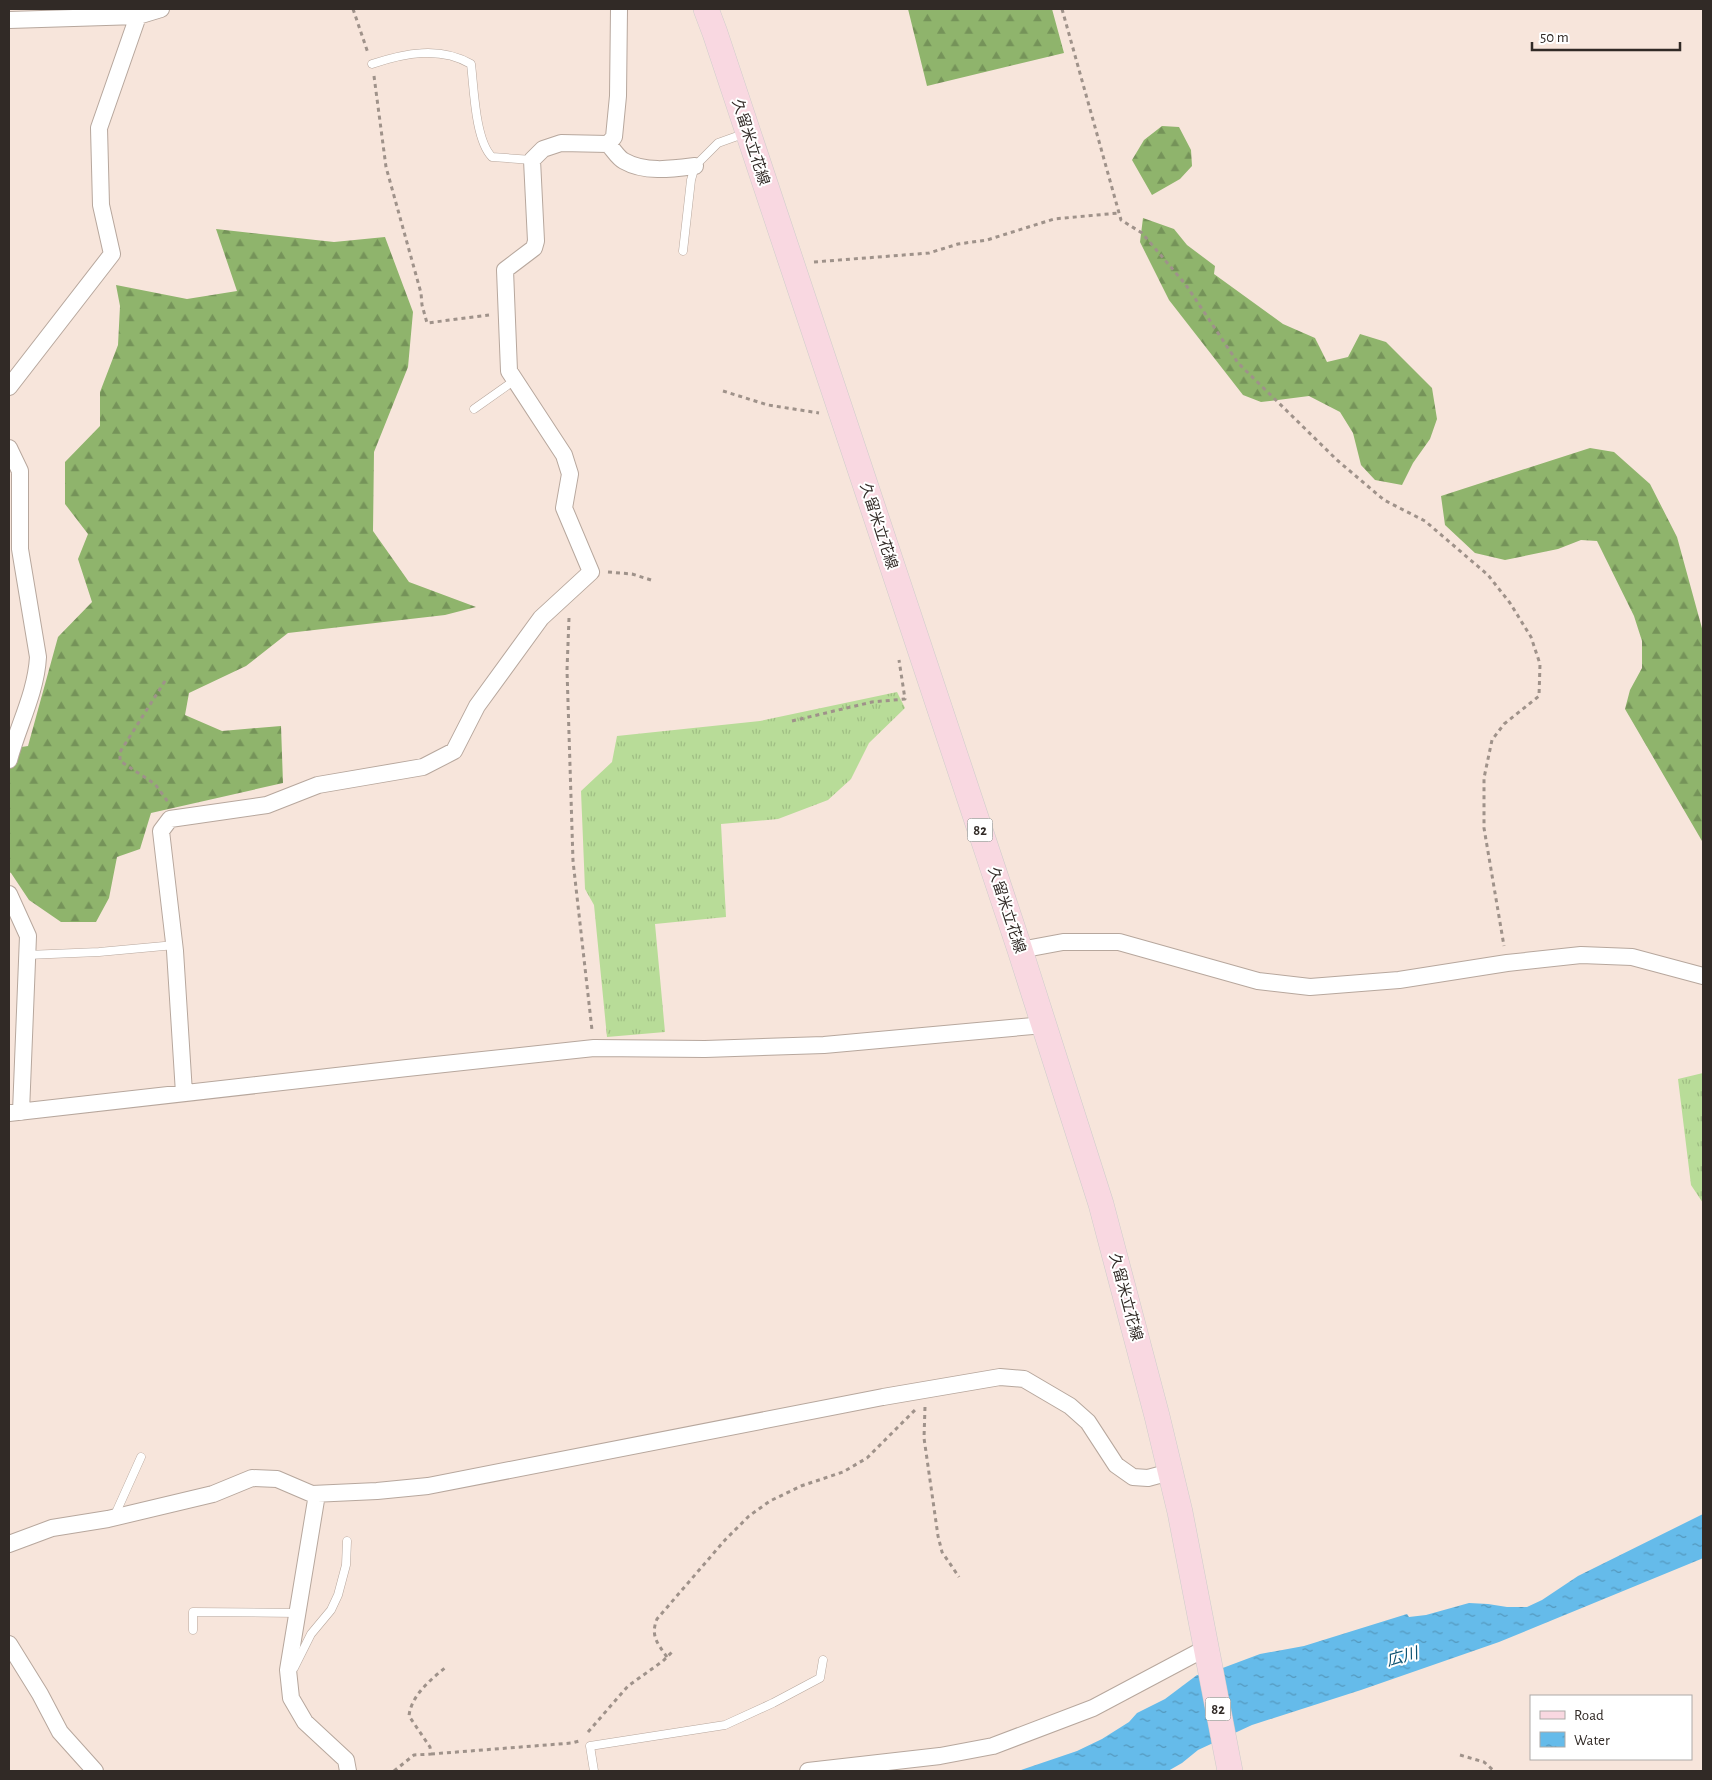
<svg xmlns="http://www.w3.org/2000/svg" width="1712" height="1780" font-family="'Alegreya Sans','Noto Sans JP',sans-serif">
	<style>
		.grass { fill: url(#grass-tufts) }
		.forest { fill: url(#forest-firs) }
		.water { fill: url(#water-ripples) }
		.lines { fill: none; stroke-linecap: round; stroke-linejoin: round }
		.service-casing { stroke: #b7a79d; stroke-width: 9 }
		.minor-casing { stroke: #b7a79d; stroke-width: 18 }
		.primary-casing { stroke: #cecccb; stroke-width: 26 }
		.path { stroke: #9f928a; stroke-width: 3; stroke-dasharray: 4 4; stroke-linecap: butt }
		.service { stroke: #fff; stroke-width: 8 }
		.minor { stroke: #fff; stroke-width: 16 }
		.primary { stroke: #f9d8e1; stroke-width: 25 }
		.labels { text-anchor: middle; stroke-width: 4; stroke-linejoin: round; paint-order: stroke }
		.shield { fill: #fff; stroke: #6f6a67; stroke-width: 1 }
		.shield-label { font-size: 14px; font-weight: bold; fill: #312a26 }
		.street-label { font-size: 15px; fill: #312a26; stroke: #fff }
		.water-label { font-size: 16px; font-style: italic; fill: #0d5372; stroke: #fff }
	</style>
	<defs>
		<pattern id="grass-tufts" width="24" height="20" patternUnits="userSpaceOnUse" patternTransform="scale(1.25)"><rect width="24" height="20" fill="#b8dc98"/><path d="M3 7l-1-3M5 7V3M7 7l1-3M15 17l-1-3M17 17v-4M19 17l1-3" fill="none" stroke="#9fbd83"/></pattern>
		<pattern id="forest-firs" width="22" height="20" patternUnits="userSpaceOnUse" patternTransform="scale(1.25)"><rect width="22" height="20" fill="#8fb46c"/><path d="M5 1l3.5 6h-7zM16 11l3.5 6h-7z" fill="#759359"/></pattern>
		<pattern id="water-ripples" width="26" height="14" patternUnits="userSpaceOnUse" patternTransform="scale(1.25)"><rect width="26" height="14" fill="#65bbea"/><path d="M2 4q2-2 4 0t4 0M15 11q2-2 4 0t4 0" fill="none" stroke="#5498bd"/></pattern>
	</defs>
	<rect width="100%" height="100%" fill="#f7e5db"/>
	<path class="grass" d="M897 692 905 708 869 743 851 779 828 800 778 819 721 824 726 917 655 924 665 1032 607 1037 594 905 585 889 581 791 612 762 617 736 760 721Z
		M1703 1073V1203L1691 1185 1678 1079Z"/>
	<path class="forest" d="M908 9H1052L1064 53 927 86Z
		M1162 126 1179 127 1191 150 1192 166 1180 179 1152 195 1132 160 1144 140Z
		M1143 218 1174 229 1187 245 1215 266 1214 274 1283 324 1315 338 1327 362 1348 357 1360 334 1386 342 1432 388 1437 419 1430 439 1413 463 1402 485 1375 480 1361 465 1353 433 1340 412 1309 396 1261 402 1243 395 1169 300 1140 242Z
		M216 229 334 242 385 237 413 312 408 367 374 452 373 531 409 582 476 607 445 615 288 633 246 666 189 693 185 715 222 731 281 726 283 783 151 813 140 849 117 857 109 898 96 922H61L29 900 11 873 9 872V749L28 746 58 637 92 602 78 559 88 534 65 504V462L100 426V392L118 345 120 306 116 285 187 299 237 291Z
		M1590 448 1614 452 1650 484 1677 537 1703 632V841H1702L1625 709 1630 690 1642 668V641L1634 616 1597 541 1581 540 1558 549 1505 560 1475 553 1445 525 1441 496Z"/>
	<path class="water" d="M1703 1514V1558L1701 1559 1499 1642 1361 1690 1252 1725 1198 1750 1182 1763 1168 1771H1010L1021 1770 1077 1751 1102 1739 1129 1722 1137 1713 1165 1699 1197 1675H1204L1260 1654 1304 1646 1407 1614 1409 1617 1426 1615 1469 1603 1488 1604 1507 1607H1527L1542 1600 1578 1576Z"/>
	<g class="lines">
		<defs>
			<path id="service" d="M372 64C405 53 440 46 471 64 474 88 475 140 492 157L532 160
				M683 251 691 180 695 166 718 143 746 133
				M474 409 515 380
				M27 955 99 952 175 945
				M114 1517 141 1457
				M193 1630V1612L298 1613
				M294 1668 311 1634 331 1610 338 1595 346 1565 347 1541
				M594 1771 590 1746 725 1725 773 1703 820 1678 823 1660"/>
			<path id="minor" d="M9 20 138 16 161 9
				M608 144C613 149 618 158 624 161 645 173 672 169 695 166
				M9 387 112 254 101 205 99 128 138 16
				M9 448 20 471V549L38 657C36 693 18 726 9 760
				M9 894 28 936 21 1112
				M1020 950 1063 942H1119L1258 981 1310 987 1399 980 1507 963 1581 955 1632 957 1703 976
				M184 1093 175 951 161 831 170 819 267 805 318 785 423 767 454 751 477 706 541 618 591 572 564 508 570 474 564 455 509 371 505 270 534 248 536 241 532 160 543 149 561 143 608 144 614 137 618 96 619 9
				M9 1113 407 1068 594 1048 705 1049 824 1045 1044 1025
				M317 1494 288 1670 291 1698 305 1722 346 1760 348 1771
				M9 1544 52 1528 108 1519 213 1494 252 1478 277 1479 312 1494 377 1491 428 1486 883 1397 1000 1377 1024 1379 1070 1406 1088 1422 1116 1465 1133 1477 1148 1478 1170 1472
				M9 1644 40 1694 60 1732 95 1771
				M808 1771 940 1756 993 1746 1093 1708 1206 1648"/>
			<path id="primary" d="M706 9 715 33 1020 950 1101 1204 1157 1416 1180 1512 1230 1771"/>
		</defs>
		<use href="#service" class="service-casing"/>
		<use href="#minor" class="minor-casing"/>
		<use href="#primary" class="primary-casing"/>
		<path class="path" d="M353 9 368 53
			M1062 9 1121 220 1142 233 1186 285 1238 363 1337 460 1384 500 1425 521 1488 575 1510 603 1531 637 1540 664 1539 696 1504 724 1492 740 1484 778V828L1504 946
			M374 76 386 167 421 293 422 305 427 323 489 315
			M814 262 929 253 958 244 987 240 1054 219 1118 213
			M723 391 768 405 819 413
			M608 572 632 574 651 580
			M569 618 567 670 573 861 592 1030
			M165 681 120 752V761L155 784 168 802
			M792 721 872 702 905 699 899 660
			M925 1407 924 1438 938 1536 942 1552 959 1577
			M667 1657C658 1644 650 1636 657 1619L725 1540 749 1516 770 1501 801 1486 843 1472 867 1458 915 1410
			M588 1732 628 1686 663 1661 672 1652
			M431 1754 572 1743 579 1741
			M1460 1755 1484 1762 1494 1771
			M394 1771 414 1755 431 1754 430 1747 409 1716C411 1696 430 1680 446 1667"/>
		<use href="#service" class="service"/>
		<use href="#minor" class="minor"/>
		<use href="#primary" class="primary"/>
	</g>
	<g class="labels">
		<g class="shield">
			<rect x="967.5" y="818.5" width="25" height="23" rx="4"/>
			<rect x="1205.5" y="1697.5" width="25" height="23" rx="4"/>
		</g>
		<g class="shield-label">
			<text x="980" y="835">82</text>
			<text x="1218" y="1714">82</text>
		</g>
		<g class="street-label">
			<text transform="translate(751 142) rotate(72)" y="5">久留米立花線</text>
			<text transform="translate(879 526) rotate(72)" y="5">久留米立花線</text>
			<text transform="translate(1007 910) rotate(72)" y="5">久留米立花線</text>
			<text transform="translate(1126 1297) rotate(75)" y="5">久留米立花線</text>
		</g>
		<g class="water-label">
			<text transform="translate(1402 1656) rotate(-15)" y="6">広川</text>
		</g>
	</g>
	<rect width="1712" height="1780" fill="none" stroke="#312a26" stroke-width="20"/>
	<rect x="1530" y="1695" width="162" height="65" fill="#ffffff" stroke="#adaaa8"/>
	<rect x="1540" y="1711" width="25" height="8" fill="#f9d8e1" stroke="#adaaa8"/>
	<text x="1574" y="1720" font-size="15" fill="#312a26">Road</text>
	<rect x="1540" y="1732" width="25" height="15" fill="url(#water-ripples)" stroke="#adaaa8"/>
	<text x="1574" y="1745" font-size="15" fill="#312a26">Water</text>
	<path d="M1532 42v8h148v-8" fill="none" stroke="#312a26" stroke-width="2.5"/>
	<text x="1540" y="42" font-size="15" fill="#312a26" stroke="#ffffff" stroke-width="4" paint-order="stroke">50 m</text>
</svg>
